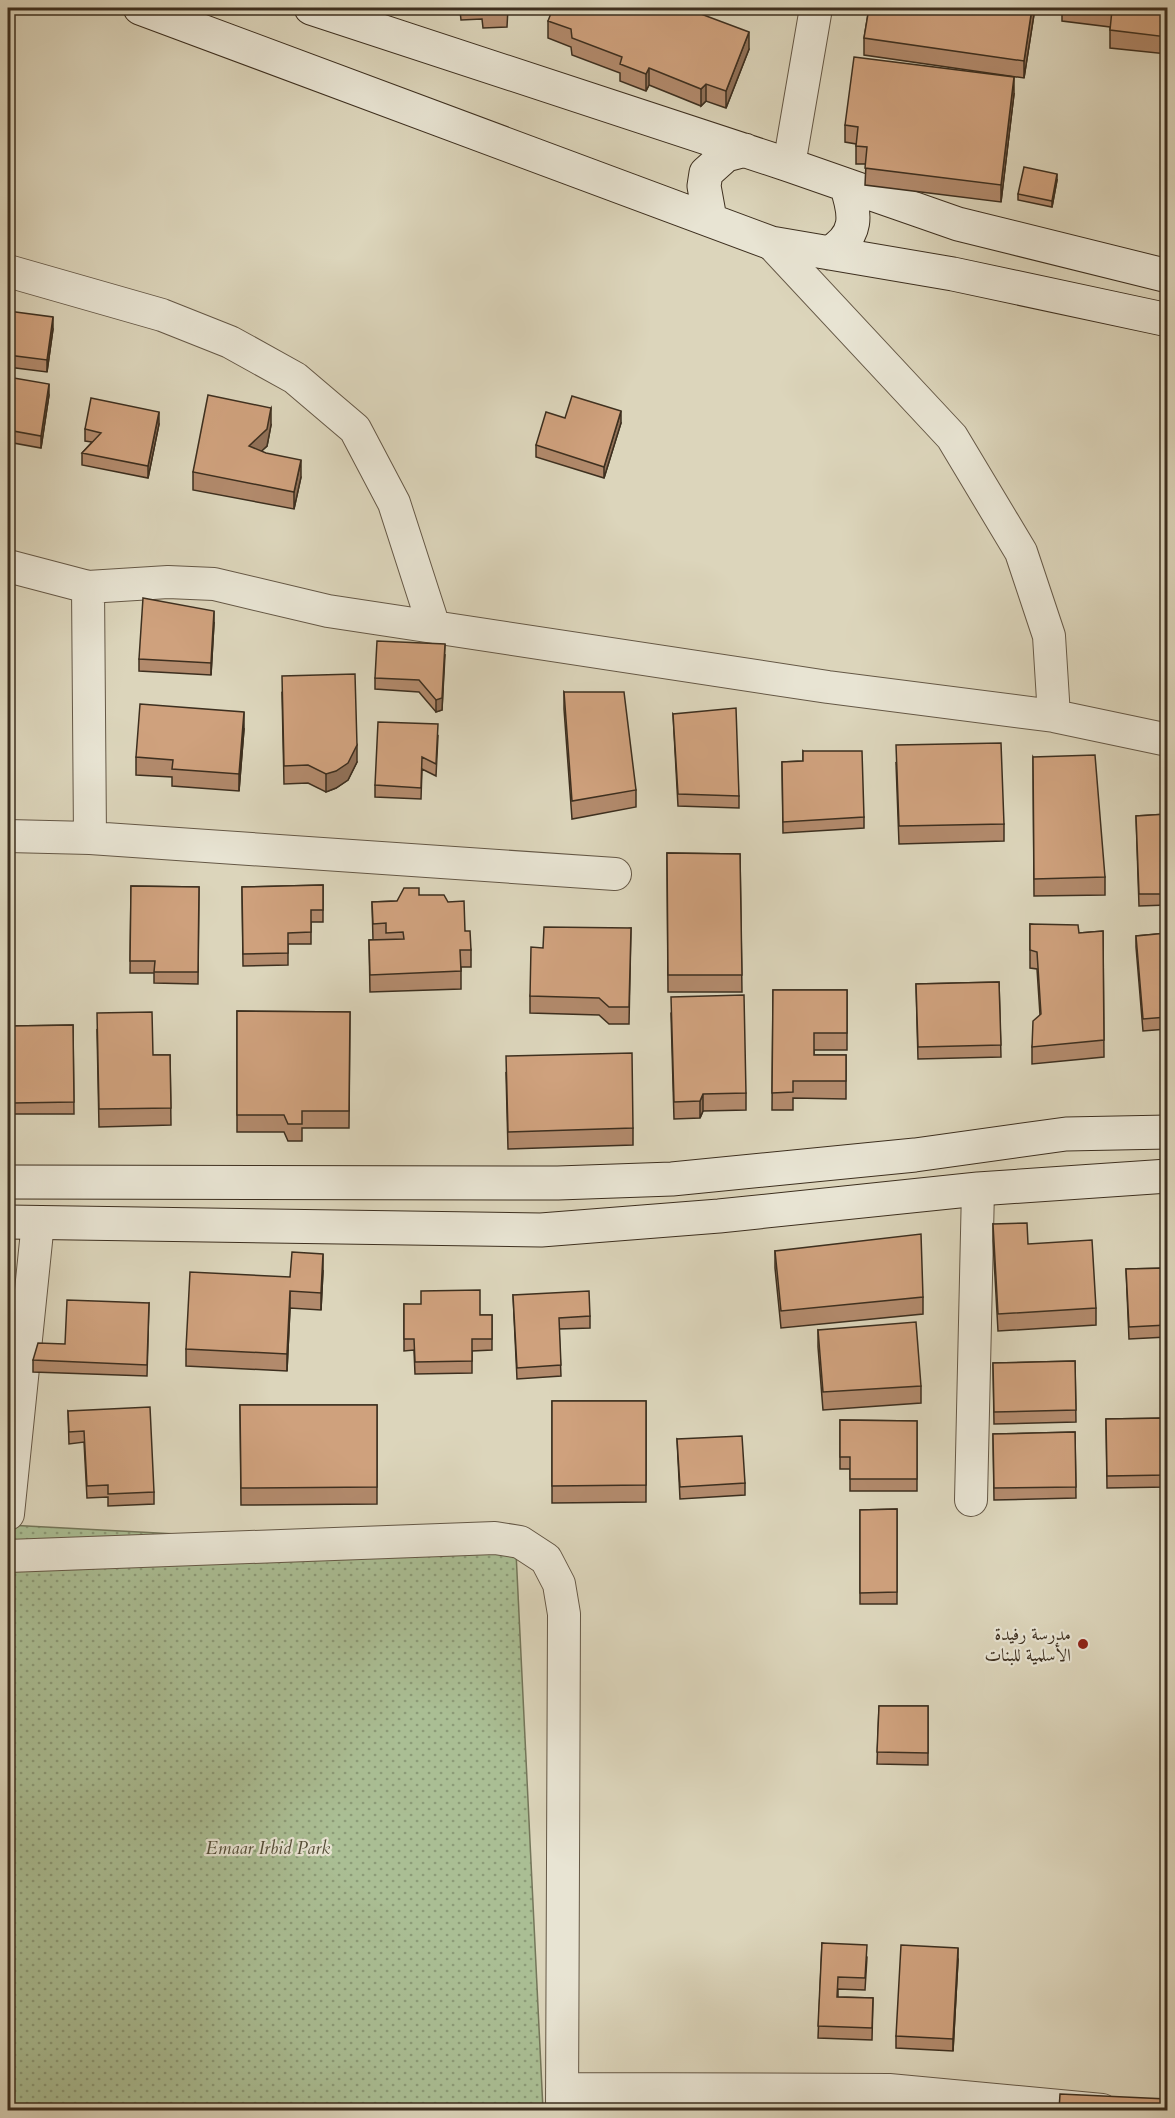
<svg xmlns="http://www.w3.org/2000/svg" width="1175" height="2118" font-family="Cardo,Amiri,serif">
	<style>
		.park { fill: url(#park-dots); stroke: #74765a; stroke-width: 1.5 }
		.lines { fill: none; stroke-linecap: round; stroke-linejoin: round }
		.street-casing { stroke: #655846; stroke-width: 34 }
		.secondary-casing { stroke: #3d2f1f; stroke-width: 35 }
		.street { stroke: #e8e4d3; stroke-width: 32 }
		.secondary { stroke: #e8e4d3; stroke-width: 33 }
		.wall { fill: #b28a6c; stroke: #3d2f1f; stroke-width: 1.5 }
		.shaded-wall { fill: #917158; stroke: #3d2f1f; stroke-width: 1.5 }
		.building { fill: #cfa17d; stroke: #3d2f1f; stroke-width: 1.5 }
		.poi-dot { fill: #8f2418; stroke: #e8e4d3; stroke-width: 2 }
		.labels { text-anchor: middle; stroke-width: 4.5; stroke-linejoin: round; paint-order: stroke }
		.poi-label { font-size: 18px; fill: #3d2f1f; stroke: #e8e4d3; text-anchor: end }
		.park-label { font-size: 18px; font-style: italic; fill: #534c36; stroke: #e8e4d3 }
	</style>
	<defs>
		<pattern id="park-dots" width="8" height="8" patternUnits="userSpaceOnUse" patternTransform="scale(1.5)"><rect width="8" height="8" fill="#aabe94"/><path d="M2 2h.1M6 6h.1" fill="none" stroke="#8c9b78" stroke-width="1.8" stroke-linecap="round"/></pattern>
	</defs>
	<rect width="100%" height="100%" fill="#dcd5bb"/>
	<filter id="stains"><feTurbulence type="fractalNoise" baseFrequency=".00333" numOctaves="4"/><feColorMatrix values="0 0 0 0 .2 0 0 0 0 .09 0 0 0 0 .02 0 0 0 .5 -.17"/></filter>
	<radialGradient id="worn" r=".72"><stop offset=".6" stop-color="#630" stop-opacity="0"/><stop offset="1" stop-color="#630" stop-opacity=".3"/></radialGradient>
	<path class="park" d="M8 1525 516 1552 543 2110H8Z"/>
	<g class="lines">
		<defs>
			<path id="street" d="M789 165 816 8
				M771 243 952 437 1021 552 1049 636 1054 716
				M8 271 162 315 230 342 295 378 355 429 394 503 434 627
				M8 566 88 587 168 582 214 584 328 611 828 687 1054 716 1168 740
				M88 587 90 838
				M8 836 90 838 615 874
				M971 1500 978 1189
				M8 1514 38 1222
				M8 1556 495 1538 520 1542 546 1559 559 1584 564 1614 562 2110
				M562 2089 889 2090 1102 2110"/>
			<path id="secondary" d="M140 8 771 243 953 274 1168 320
				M311 8 789 165 958 224 1168 276
				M710 219 704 186 706 173 726 155 745 150
				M829 253C859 235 856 215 846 185
				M8 1182 558 1183 672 1179 915 1155 1066 1134 1168 1132
				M8 1222 541 1230 719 1216 978 1189 1168 1176"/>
		</defs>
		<use href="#street" class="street-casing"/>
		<use href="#secondary" class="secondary-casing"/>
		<use href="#street" class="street"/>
		<use href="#secondary" class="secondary"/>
	</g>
	<path class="wall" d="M437 8H508L507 27 483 28 482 19 461 20 460 11 438 14Z
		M869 8H1035L1024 78 864 55V38Z
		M1062 8H1167V54L1110 48V27L1062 21Z
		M548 21 749 49 726 108 706 101 701 106 649 85 646 91 620 81V73L572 55 571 47 548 38Z
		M1014 94 1001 202 865 185 866 164H856V144L845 142V125Z
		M1057 180 1052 207 1018 200V194Z
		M8 311 53 329 47 372 8 367Z
		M8 377 49 395 41 448 8 442Z
		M565 418 621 423 604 478 536 457V445Z
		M159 424 148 478 82 465V453L92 442 85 441V429Z
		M271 425 267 446 261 451 301 477 294 509 193 490V472Z
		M214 623 211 675 139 671V659Z
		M445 655 442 710 436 712 419 692 375 689V678Z
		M8 667H14L12 766H8Z
		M564 692 636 790V807L572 819 564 709Z
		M282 693 357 762 348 780 336 788 326 792 308 783 284 784Z
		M673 714 739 796V808L678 806Z
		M244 729 239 791 172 786V777L136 775V757Z
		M438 736 436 776 422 769 421 799 375 797V785Z
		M803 751 864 817V828L783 833 782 762 803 761Z
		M1033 757 1105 877V895L1034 896Z
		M896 763 1004 824V841L899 844Z
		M1167 814V905L1139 906 1136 816Z
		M667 853 740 854 742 992H668Z
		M323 885V922H311V944H288V965L243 966 242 887Z
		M131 886 199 887 198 984 154 983V973H130Z
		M419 895 465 931 471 950V967H461V989L370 992 369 940H373L372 902 397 901Z
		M1030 924 1079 933 1103 931 1104 1057 1032 1064V1047L1040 1015 1037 969 1030 968Z
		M631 928 629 1024H609L599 1015 530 1013V996L543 948Z
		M1167 933V1029L1143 1031 1136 947V936Z
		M999 982 1001 1057 918 1059 916 984Z
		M773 990H847V1050H814V1055H846V1099L793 1098V1110H772Z
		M237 1011 350 1012 349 1128H302V1141H288L284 1132H237Z
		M671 1014 746 1093V1110L703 1111 700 1118 674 1119Z
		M73 1025 74 1114H13L12 1026Z
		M97 1030 153 1055H170L171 1125 99 1127Z
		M506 1073 633 1128V1145L508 1149Z
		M993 1224 1028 1244 1096 1308V1325L998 1331 993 1241Z
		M775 1251 923 1297V1314L781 1328 775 1268Z
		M1167 1268V1337L1129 1339 1126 1269Z
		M323 1271 321 1310 290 1308 287 1371 186 1366V1349L290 1277Z
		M513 1295 590 1316V1328L559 1329 561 1376 517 1379Z
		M149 1303 147 1376 33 1372V1360Z
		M404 1304 480 1315H492V1350L472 1351V1373L415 1374 414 1350 404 1351Z
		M818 1330 921 1386V1403L823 1410 818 1347Z
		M1075 1361 1076 1422 994 1424 993 1363Z
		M552 1401H646V1502L552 1503Z
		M240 1405H377V1504L241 1505Z
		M68 1411 154 1492V1504L108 1506V1497L87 1498 84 1442 69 1444Z
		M1167 1418V1487L1107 1488 1106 1419Z
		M840 1420 917 1421V1491H850V1469H840Z
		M1075 1432 1076 1498 994 1500 993 1434Z
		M677 1439 745 1483V1495L680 1499Z
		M897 1509V1604H860V1510Z
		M879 1706H928V1765L877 1764Z
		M822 1943 867 1957 865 1990 838 1989V1997L873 1998 872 2040 818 2038Z
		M958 1960 953 2051 896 2048V2036Z"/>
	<path class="shaded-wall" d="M1032 8H1035L1024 78V61Z
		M749 32V49L726 108V91Z
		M649 68V85L646 91V74Z
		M1014 77V94L1001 202V185Z
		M706 84V101L701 106V89Z
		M1057 174V180L1052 207V201Z
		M53 317V329L47 372V360Z
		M49 384V395L41 448V436Z
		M271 408V425L267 446 249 463V446Z
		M621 411V423L604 478V467Z
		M159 412V424L148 478V466Z
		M301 460V477L294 509V492Z
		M214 611V623L211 675V663Z
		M445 644 442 710 436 712V700Z
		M244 712V729L239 791V774Z
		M357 745V762L348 780 336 788 326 792V774Z
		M703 1094V1111L700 1118V1101Z
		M323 1254V1271L321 1310V1293Z
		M290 1291V1308L287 1371V1354Z
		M958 1948V1960L953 2051V2039Z"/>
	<path class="building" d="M483 8H507V10L483 11Z
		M553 8H685L749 32 726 91 706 84 701 89 649 68 646 74 620 64 622 57 572 38 571 29 548 21Z
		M869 8H1032L1024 61 864 38Z
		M1092 8H1167V37L1110 30 1112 10Z
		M854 57 1014 77 1001 185 865 168 867 147 856 146 858 127 845 125Z
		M1024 167 1057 174 1052 201 1018 194Z
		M8 311 53 317 47 360 8 355Z
		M8 377 49 384 41 436 8 430Z
		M208 395 271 408 267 429 249 446 266 453 301 460 294 492 193 472Z
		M572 396 621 411 604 467 536 445 546 412 565 418Z
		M91 398 159 412 148 466 82 453 101 433 85 429Z
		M143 598 214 611 211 663 139 659Z
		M377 641 445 644 442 698 436 700 419 680 375 678Z
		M8 667H14L12 748H8Z
		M355 674 357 745 348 763 336 771 326 774 308 765 284 766 282 676Z
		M564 692H624L636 790 572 801Z
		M140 704 244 712 239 774 172 769 173 760 136 757Z
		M736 708 739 796 678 794 673 714Z
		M378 722 438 724 436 764 422 757 421 788 375 785Z
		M1001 743 1004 824 899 826 896 745Z
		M803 751H862L864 817 783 822 782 762 803 761Z
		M1095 755 1105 877 1034 879 1033 757Z
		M1167 814V894H1139L1136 816Z
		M667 853 740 854 742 975H668Z
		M323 885V910H311V932L288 933V953L243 954 242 887Z
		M131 886 199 887 198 972H154L155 961H130Z
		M404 888H419V895H444L448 902 464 901 465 931H470L471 950H460L461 971 370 975 369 940 404 939 403 932 386 933V923L373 924 372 902 397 901Z
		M1030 924 1078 925 1079 933 1103 931 1104 1040 1032 1047 1033 1021 1041 1014 1037 952 1030 950Z
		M544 927 631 928 629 1007H609L599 998 530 996 531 947 543 948Z
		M1167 933V1017L1143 1019 1136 936Z
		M999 982 1001 1045 918 1047 916 984Z
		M773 990H847V1033H814V1055H846V1081H793V1092L772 1093Z
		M744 995 746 1093 703 1094 700 1101 674 1102 671 997Z
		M237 1011 350 1012 349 1111H302V1124H288L284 1115H237Z
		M152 1012 153 1055H170L171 1108 99 1109 97 1013Z
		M73 1025 74 1102 13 1103 12 1026Z
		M632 1053 633 1128 508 1132 506 1056Z
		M1027 1223 1028 1244 1092 1240 1096 1308 998 1314 993 1224Z
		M921 1234 923 1297 781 1311 775 1251Z
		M292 1252 323 1254 321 1293 290 1291 287 1354 186 1349 190 1272 290 1277Z
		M1167 1268V1325L1129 1327 1126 1269Z
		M480 1290V1315H492V1339H472V1361L415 1362 414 1339H404V1304H421V1291Z
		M589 1291 590 1316 559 1318 561 1365 517 1368 513 1295Z
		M67 1300 149 1303 147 1365 33 1360 38 1343 65 1344Z
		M916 1322 921 1386 823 1392 818 1330Z
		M1075 1361 1076 1410 994 1412 993 1363Z
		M552 1401H646V1485L552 1486Z
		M240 1405H377V1487L241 1488Z
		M150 1407 154 1492 108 1494V1485L87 1486 84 1431 69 1432 68 1411Z
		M1167 1418V1475L1107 1476 1106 1419Z
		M840 1420 917 1421V1479H850V1457H840Z
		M1075 1432 1076 1487 994 1488 993 1434Z
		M742 1436 745 1483 680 1487 677 1439Z
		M897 1509V1592L860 1593V1510Z
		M879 1706H928V1753L877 1752Z
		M822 1943 867 1945 865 1978 838 1977 837 1997 873 1998 872 2028 818 2026Z
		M901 1945 958 1948 953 2039 896 2036Z
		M1060 2094 1167 2099V2110H1059Z"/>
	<circle class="poi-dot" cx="1083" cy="1644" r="6"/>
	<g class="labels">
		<g class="poi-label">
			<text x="1071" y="1640">مدرسة رفيدة<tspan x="1071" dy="21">الأسلمية للبنات</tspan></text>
		</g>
		<g class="park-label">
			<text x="268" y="1854">Emaar Irbid Park</text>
		</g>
	</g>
	<rect width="1175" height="2118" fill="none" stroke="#dcd5bb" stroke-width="30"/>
	<rect x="9" y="9" width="1157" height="2100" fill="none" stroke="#3d2f1f" stroke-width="3"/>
	<rect x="15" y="15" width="1145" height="2088" fill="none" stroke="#3d2f1f" stroke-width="1.5"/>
	<rect width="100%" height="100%" filter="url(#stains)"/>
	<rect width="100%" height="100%" fill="url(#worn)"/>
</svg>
